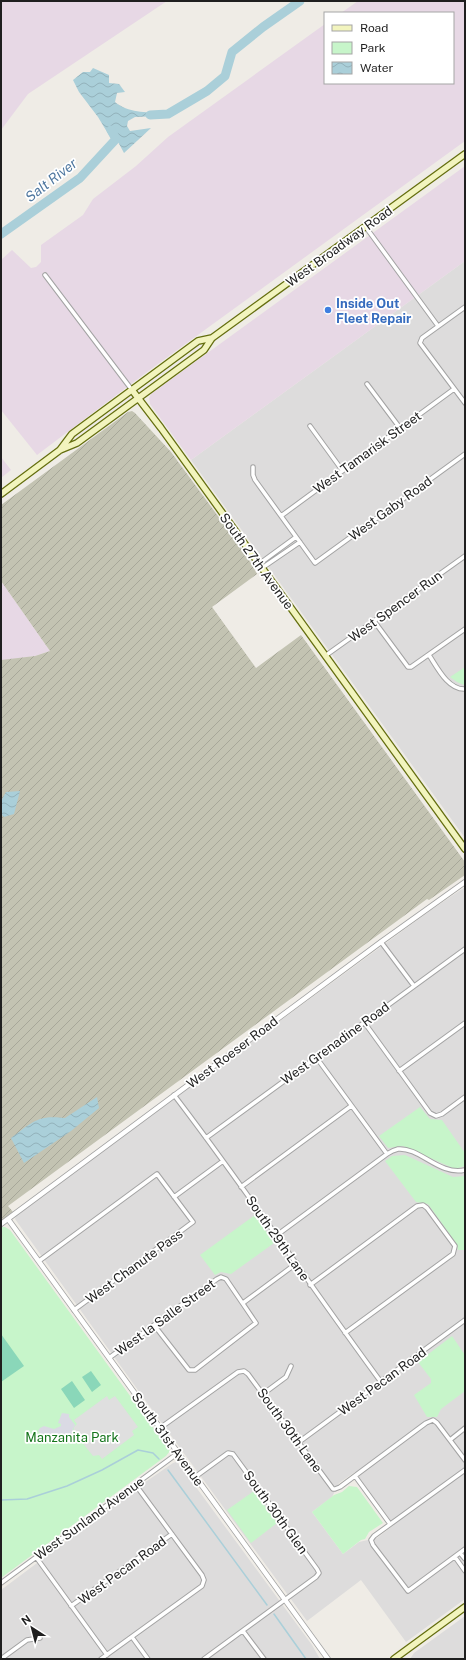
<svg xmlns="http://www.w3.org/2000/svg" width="466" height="1660" font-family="'Public Sans',sans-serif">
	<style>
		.residential { fill: #dddcdc; fill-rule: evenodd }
		.industrial { fill: #e7d8e5 }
		.construction { fill: url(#construction-furrows) }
		.park { fill: #c7f5ca }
		.pitch { fill: #8ad7b9 }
		.parking { fill: #dfdfdf }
		.plaza { fill: #dadae4 }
		.water { fill: url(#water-waves) }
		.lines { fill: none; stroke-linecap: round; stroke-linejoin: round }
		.stream { stroke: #aacfd9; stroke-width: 1.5 }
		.river { stroke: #aacfd9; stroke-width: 9 }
		.minor-casing { stroke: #a3a3a3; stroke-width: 5.5 }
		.tertiary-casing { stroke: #a3a3a3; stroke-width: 6 }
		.secondary-casing { stroke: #646e0e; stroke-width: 8 }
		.minor { stroke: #fff; stroke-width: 3.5 }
		.tertiary { stroke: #fff; stroke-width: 4.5 }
		.secondary { stroke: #f2f4be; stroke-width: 5.5 }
		.shop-dot { fill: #3f7fe0; stroke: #fff; stroke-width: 1.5 }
		.labels { text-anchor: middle; stroke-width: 3.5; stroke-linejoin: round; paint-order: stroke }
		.street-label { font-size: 13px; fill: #1f1f1f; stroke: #fff }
		.shop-label { font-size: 13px; font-weight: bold; fill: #366cbe; stroke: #fff; text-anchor: start }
		.park-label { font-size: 13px; fill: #15751c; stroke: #fff }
		.water-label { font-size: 14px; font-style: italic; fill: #5078a0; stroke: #fff }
	</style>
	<defs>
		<pattern id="construction-furrows" width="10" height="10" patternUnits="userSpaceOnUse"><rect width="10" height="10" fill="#c3c3b2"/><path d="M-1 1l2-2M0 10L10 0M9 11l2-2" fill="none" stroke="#a7a799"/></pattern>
		<pattern id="water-waves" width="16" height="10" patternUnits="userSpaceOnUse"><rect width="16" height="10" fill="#aacfd9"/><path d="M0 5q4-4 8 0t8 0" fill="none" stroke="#92b1ba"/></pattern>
	</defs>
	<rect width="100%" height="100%" fill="#efece6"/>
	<path class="residential" d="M465 261V838L191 460Z
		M465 887V1599L406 1642 361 1580 307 1621 158 1418 15 1219 17 1214 431 910ZM355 1472 394 1525 377 1538 359 1542 343 1554 312 1512 332 1497 339 1483Z
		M176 1462 179 1464 312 1645 320 1659H1V1590L144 1483 173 1463Z
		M465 1616V1659H410L414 1653Z"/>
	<path class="industrial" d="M1 1H167L28 94 1 130Z
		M358 1H465V141L151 369 37 455 1 410V260L12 250 31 268 36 267 41 262V245L83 215 93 199 136 166 168 137 325 24V83H453V13H341Z
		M465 166V261L191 460 150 404 149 398 151 394Z
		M1 457 11 470 1 478Z
		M1 581 50 651 35 656 1 661Z"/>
	<path class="construction" d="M132 411 135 413 171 452 245 553 257 574 212 607 256 668 301 635 465 862V875L429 900 427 899 8 1206 13 1212 1 1221V660L35 656 50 651 1 581V505L128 412Z"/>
	<path class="park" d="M465 667V685H464L457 682 450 677Z
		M420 1107 430 1119 442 1120 465 1153V1166L455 1169 403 1146 388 1148 379 1136Z
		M405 1155 453 1177 465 1176V1250H458L456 1243 428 1204 416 1202 385 1161 392 1156Z
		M255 1215 274 1243 231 1274 221 1272 215 1275 200 1255Z
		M1 1227H5L10 1230 170 1451 166 1456 1 1578Z
		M452 1336 465 1355V1391L441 1409 437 1417H427L414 1395 431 1383V1379L418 1362Z
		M349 1486 357 1487 383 1523 369 1532 365 1539 361 1540 343 1554 312 1512 334 1495 342 1492Z
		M254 1491 277 1523 251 1543 227 1510Z"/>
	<path class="pitch" d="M1 1334 24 1366 1 1382Z
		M91 1371 101 1385 92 1392 82 1377Z
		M72 1381 85 1400 74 1408 61 1389Z"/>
	<path class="parking" d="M115 1396 138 1427 132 1431 134 1435 102 1459 99 1455 93 1456 74 1432V1427L77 1424 74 1420 107 1396 109 1400Z"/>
	<path class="plaza" d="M62 1413 69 1414V1417L75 1425 73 1429 75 1434 67 1439 62 1436 59 1437 53 1444 40 1439V1433L38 1431 40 1428 44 1426 54 1429 61 1426V1424L58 1423Z"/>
	<path class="water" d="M93 68 109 75V83L119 84 125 92 117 93 115 102C128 113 146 112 162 113V116L135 117 128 121 127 126 130 131 151 128 124 153 117 140 111 138 107 132 98 117 79 92 73 80 83 72H90Z
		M20 791 14 814 4 817 1 814V801L6 792Z
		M97 1097 99 1108 71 1131 24 1163 11 1138C33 1122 37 1115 65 1118Z"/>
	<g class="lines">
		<path class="stream" d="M168 1470 267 1605
			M1 1500 27 1499 67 1486 102 1470 138 1450 153 1453 159 1459
			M274 1614 306 1659"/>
		<path class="river" d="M150 115 168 114 207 91 225 76 232 52 263 27 300 1
			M1 234 80 178 116 139 111 130"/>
		<defs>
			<path id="minor" d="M365 226 438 326
				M45 275 132 390
				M465 307 422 338 420 343 465 403
				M367 384 400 428
				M310 426 342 470
				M253 467V475L255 480 315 563 465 454
				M281 516 454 389
				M259 564 296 537
				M262 568 300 542
				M374 621 408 667H411L465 629
				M429 655C437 667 448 690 465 689
				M325 656 465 556
				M381 942 414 986
				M364 1022 430 1113 436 1116 442 1114 465 1097
				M316 1057 387 1154
				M399 1071 465 1023
				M174 1095C246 1189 311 1287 381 1382
				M206 1138 465 949
				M241 1187 351 1106
				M174 1197 223 1161
				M277 1235 387 1154C390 1152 394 1150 398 1149 420 1147 439 1176 465 1170
				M39 1261 157 1174 193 1222 74 1310
				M310 1285 417 1206 423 1205 427 1208 455 1246 453 1254 345 1333
				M243 1303 297 1263
				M109 1358 217 1279 221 1277 226 1279 256 1323 195 1370H189L154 1325
				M263 1394 286 1377 291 1366
				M160 1428 238 1372 244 1371 248 1374 333 1489H335L340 1487 426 1423 433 1420 437 1423 465 1460
				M450 1440 465 1428
				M299 1442 465 1320
				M465 1470 374 1536 371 1540 373 1545 408 1591 465 1549
				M355 1476 390 1524
				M195 1477 228 1453 233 1454 317 1569 319 1573 316 1577 204 1659
				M460 1553 465 1559
				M36 1557 107 1655
				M455 1557 465 1571
				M1 1583 178 1453
				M71 1606 172 1534
				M243 1631 264 1659
				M132 1637 148 1659
				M1 1659 27 1640 40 1638
				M101 1659 202 1586 204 1580 202 1575 135 1484"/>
			<path id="tertiary" d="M8 1219 328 1659
				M1 1224 381 942 465 882"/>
			<path id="secondary" d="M132 390 161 428 465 849
				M60 450 72 434 198 341 212 338
				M1 494 60 450 77 443 204 350 212 338 465 154
				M394 1659 465 1607"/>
		</defs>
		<use href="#minor" class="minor-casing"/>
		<use href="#tertiary" class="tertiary-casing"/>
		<use href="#secondary" class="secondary-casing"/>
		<use href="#minor" class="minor"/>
		<use href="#tertiary" class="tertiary"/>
		<use href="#secondary" class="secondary"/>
	</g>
	<circle class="shop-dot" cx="328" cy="310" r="4"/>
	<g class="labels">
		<g class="street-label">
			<text transform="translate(339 246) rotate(-36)" y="5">West Broadway Road</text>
			<text transform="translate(367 452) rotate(-36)" y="5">West Tamarisk Street</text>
			<text transform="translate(390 508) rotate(-36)" y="5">West Gaby Road</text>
			<text transform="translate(257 561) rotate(54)" y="5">South 27th Avenue</text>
			<text transform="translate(395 606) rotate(-36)" y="5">West Spencer Run</text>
			<text transform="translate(335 1043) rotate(-36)" y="5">West Grenadine Road</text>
			<text transform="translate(232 1052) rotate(-37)" y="5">West Roeser Road</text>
			<text transform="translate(278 1238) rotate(55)" y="5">South 29th Lane</text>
			<text transform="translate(134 1266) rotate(-36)" y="5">West Chanute Pass</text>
			<text transform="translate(165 1317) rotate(-36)" y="5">West la Salle Street</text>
			<text transform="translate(382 1381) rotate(-36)" y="5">West Pecan Road</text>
			<text transform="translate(290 1430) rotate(54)" y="5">South 30th Lane</text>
			<text transform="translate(168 1439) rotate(54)" y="5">South 31st Avenue</text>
			<text transform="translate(276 1512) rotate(54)" y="5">South 30th Glen</text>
			<text transform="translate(89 1518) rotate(-36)" y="5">West Sunland Avenue</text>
			<text transform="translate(122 1570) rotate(-36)" y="5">West Pecan Road</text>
		</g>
		<g class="shop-label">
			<text x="336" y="308">Inside Out<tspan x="336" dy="15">Fleet Repair</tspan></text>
		</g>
		<g class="park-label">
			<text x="72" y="1442">Manzanita Park</text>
		</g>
		<g class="water-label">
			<text transform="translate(51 180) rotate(-38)" y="5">Salt River</text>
		</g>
	</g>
	<rect width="466" height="1660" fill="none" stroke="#1f1f1f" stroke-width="4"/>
	<rect x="324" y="12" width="130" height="72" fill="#ffffff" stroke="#a5a5a5"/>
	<rect x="332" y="25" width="20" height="6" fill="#f2f4be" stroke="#a5a5a5"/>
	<text x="360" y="32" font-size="12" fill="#1f1f1f">Road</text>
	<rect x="332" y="42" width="20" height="12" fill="#c7f5ca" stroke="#a5a5a5"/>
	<text x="360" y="52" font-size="12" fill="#1f1f1f">Park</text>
	<rect x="332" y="62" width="20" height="12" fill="url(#water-waves)" stroke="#a5a5a5"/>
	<text x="360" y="72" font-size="12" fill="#1f1f1f">Water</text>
	<g transform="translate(32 1628) rotate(324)" stroke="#ffffff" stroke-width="3" paint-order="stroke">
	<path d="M0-3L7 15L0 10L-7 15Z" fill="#1f1f1f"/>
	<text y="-6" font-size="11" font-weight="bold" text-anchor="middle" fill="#1f1f1f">N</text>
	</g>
</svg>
